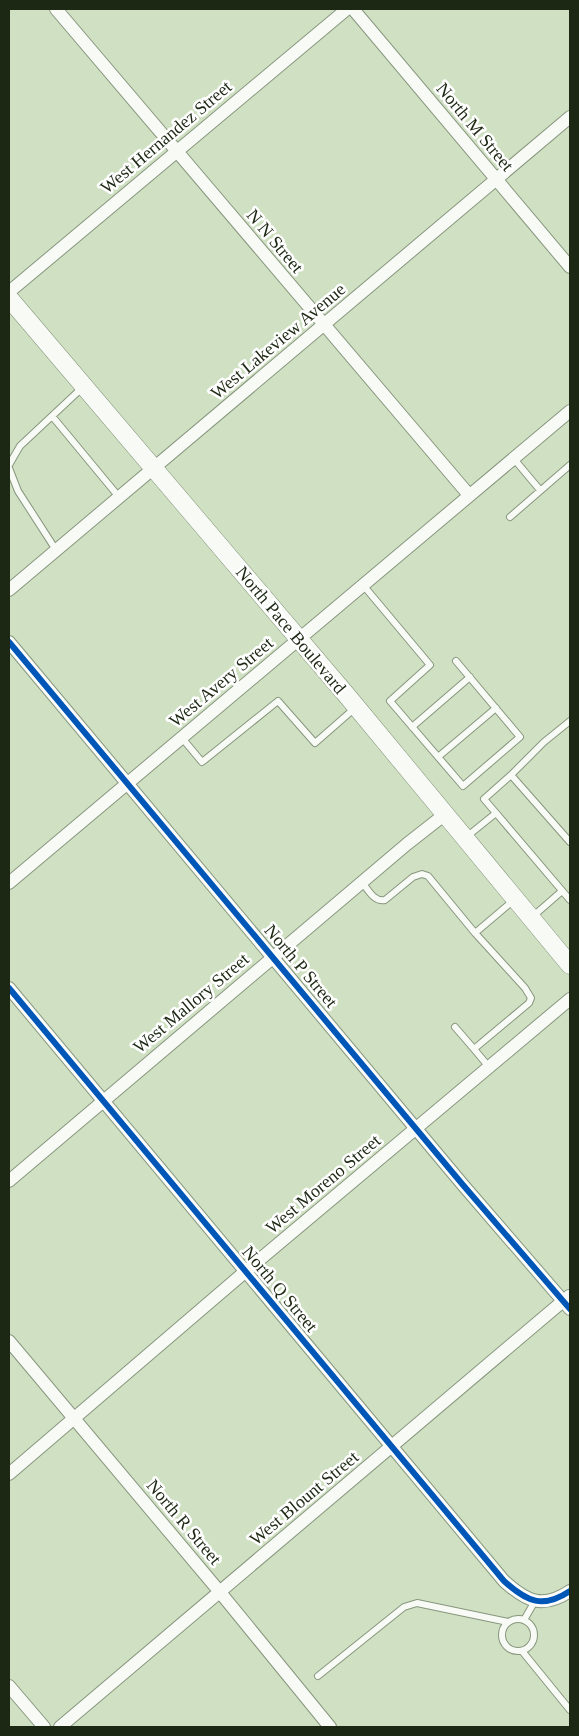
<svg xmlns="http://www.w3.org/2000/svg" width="579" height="1736" font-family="Georgia,serif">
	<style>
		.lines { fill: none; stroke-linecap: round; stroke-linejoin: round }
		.lane-casing { stroke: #88967e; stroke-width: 8 }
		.street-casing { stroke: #88967e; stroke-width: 14 }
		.secondary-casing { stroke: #88967e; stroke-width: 19 }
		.lane { stroke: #f8faf6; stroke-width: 6 }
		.street { stroke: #f8faf6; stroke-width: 12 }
		.secondary { stroke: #f8faf6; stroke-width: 18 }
		.cycleway-casing { stroke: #fff; stroke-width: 9 }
		.cycleway { stroke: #0057b8; stroke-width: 6 }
		.labels { text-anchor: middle; stroke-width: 5; stroke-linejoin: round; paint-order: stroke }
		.street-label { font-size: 18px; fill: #1c2813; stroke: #fff }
	</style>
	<rect width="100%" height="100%" fill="#d0e1c3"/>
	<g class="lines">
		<defs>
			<path id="lane" d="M52 416 119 497
				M514 459 540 490
				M9 465 20 446 83 387
				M9 468 18 491 56 550
				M510 517 570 465
				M363 585 430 665 390 701 463 786 520 737 456 661
				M412 727 470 677
				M182 738 202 762 278 701 315 743 355 708
				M438 757 496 708
				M511 775 544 742 570 721
				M496 813 484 799 511 775 570 842
				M465 838 496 813 570 900
				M362 882C368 890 374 902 385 900L413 877 422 874 428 876 475 933 514 900
				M531 918 562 891
				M475 933 525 988 531 998 529 1003 474 1049 489 1067
				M455 1027 474 1049
				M502 1635a16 16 0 1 1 32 0a16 16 0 1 1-32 0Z
				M524 1620 535 1601
				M522 1651 570 1710
				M318 1676 404 1607 417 1603 508 1622"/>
			<path id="street" d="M56 9 469 495
				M353 9 570 267
				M9 292 347 9
				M9 590 570 117
				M9 642 463 1185 570 1309
				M9 883 570 411
				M9 988 504 1581C527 1602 543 1609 570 1591
				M9 1181 407 844 444 815
				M9 1341 219 1591 330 1727
				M9 1474 246 1271 570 999
				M9 1686 44 1727
				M60 1727 569 1296"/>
			<path id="secondary" d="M9 298 349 698 570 965"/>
		</defs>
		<use href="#lane" class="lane-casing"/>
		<use href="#street" class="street-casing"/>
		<use href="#secondary" class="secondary-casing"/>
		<use href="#lane" class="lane"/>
		<use href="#street" class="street"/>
		<use href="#secondary" class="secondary"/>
		<defs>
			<path id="cycleway" d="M9 642 463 1185 570 1309
				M9 988 504 1581C527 1602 543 1609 570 1591"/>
		</defs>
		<use href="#cycleway" class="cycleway-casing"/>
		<use href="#cycleway" class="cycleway"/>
	</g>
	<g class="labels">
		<g class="street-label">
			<text transform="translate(475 127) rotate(50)" y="6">North M Street</text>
			<text transform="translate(166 137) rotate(-40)" y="6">West Hernandez Street</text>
			<text transform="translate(275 241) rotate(50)" y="6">N N Street</text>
			<text transform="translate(278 341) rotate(-40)" y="6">West Lakeview Avenue</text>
			<text transform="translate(291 630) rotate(50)" y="6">North Pace Boulevard</text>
			<text transform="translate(221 682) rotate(-40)" y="6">West Avery Street</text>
			<text transform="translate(301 966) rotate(50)" y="6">North P Street</text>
			<text transform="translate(191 1003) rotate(-40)" y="6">West Mallory Street</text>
			<text transform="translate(323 1184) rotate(-40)" y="6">West Moreno Street</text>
			<text transform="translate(280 1289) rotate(50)" y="6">North Q Street</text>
			<text transform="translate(304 1498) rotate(-40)" y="6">West Blount Street</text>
			<text transform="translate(184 1522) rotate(50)" y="6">North R Street</text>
		</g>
	</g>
	<rect width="579" height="1736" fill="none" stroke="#1c2813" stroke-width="20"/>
</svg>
